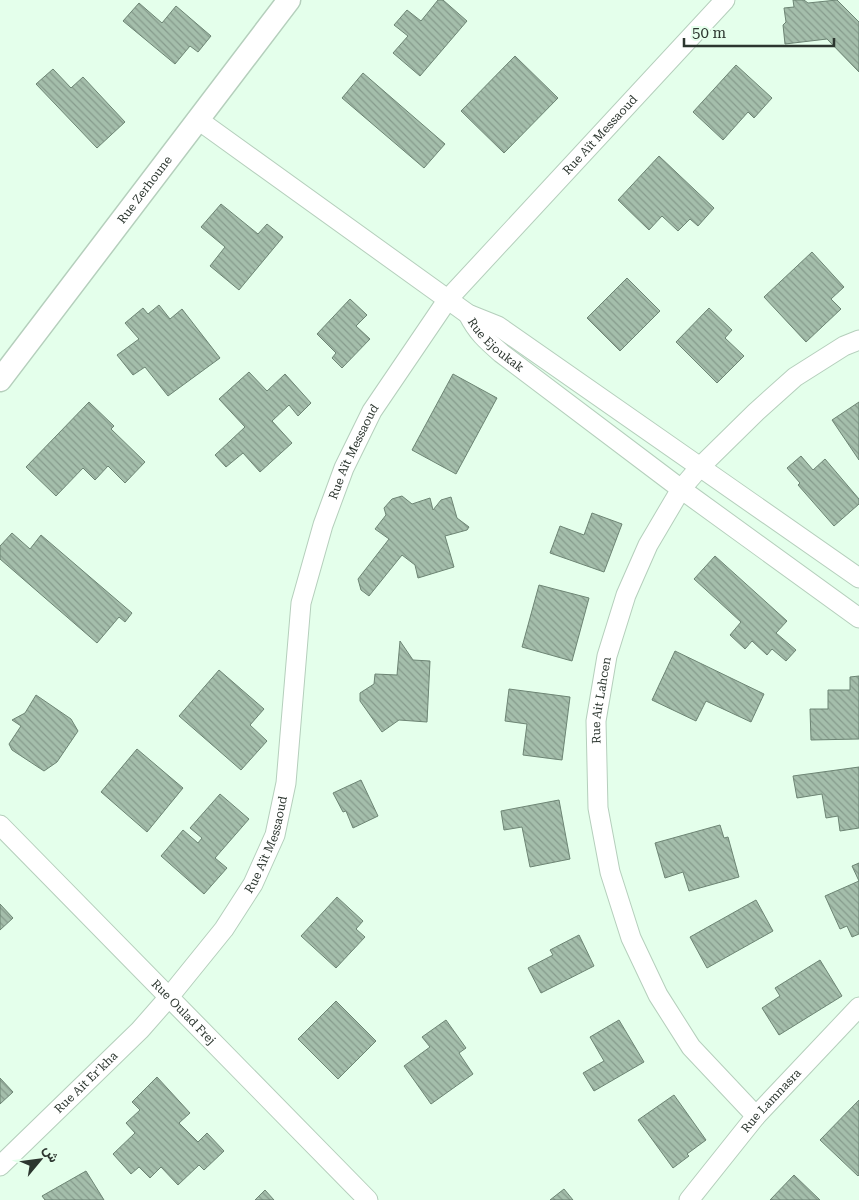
<svg xmlns="http://www.w3.org/2000/svg" width="859" height="1200" font-family="'Roboto Serif',Vazirmatn,serif">
	<style>
		.building { fill: url(#building-back-hatch); stroke: #6d8574 }
		.lines { fill: none; stroke-linecap: round; stroke-linejoin: round }
		.minor-casing { stroke: #b5cfbc; stroke-width: 21 }
		.tertiary-casing { stroke: #b5cfbc; stroke-width: 25 }
		.minor { stroke: #fff; stroke-width: 19 }
		.tertiary { stroke: #fff; stroke-width: 22 }
		.labels { text-anchor: middle; stroke-width: 4; stroke-linejoin: round; paint-order: stroke }
		.street-label { font-size: 12px; fill: #2c362f; stroke: #e4ffeb }
	</style>
	<defs>
		<pattern id="building-back-hatch" width="6" height="6" patternUnits="userSpaceOnUse" patternTransform="scale(1.25)"><rect width="6" height="6" fill="#a4beab"/><path d="M-1 5l2 2M0 0l6 6M5-1l2 2" fill="none" stroke="#869b8c"/></pattern>
	</defs>
	<rect width="100%" height="100%" fill="#e4ffeb"/>
	<path class="building" d="M438 0H443L467 21 420 76 393 53 408 36 394 25 407 10 421 21Z
		M793 0H804L808 3 837 0 859 22V72L827 39 785 44 783 25 786 22 784 8 794 7Z
		M139 3 162 23 176 6 211 36 198 52 190 46 175 64 123 21Z
		M515 56 558 98 504 153 461 111Z
		M736 65 772 98 754 118 748 112 723 140 693 112Z
		M53 69 71 88 83 77 125 122 97 148 36 84Z
		M363 73 445 144 424 168 342 98Z
		M659 156 714 208 698 226 690 219 678 231 662 216 649 230 618 200Z
		M221 204 258 234 267 224 283 237 239 290 210 266 225 247 201 227Z
		M812 252 844 287 831 299 841 309 806 342 764 297Z
		M627 278 660 311 620 351 587 318Z
		M350 299 367 315 356 326 370 339 342 368 332 358 336 353 317 334Z
		M159 305 170 319 182 309 220 358 168 396 145 367 133 375 117 355 139 339 125 323 143 308 148 314Z
		M709 308 732 330 725 338 744 356 717 383 676 342Z
		M249 372 267 391 285 374 311 403 298 416 289 405 272 421 292 443 260 472 243 453 226 467 215 455 245 427 219 399Z
		M453 374 497 398 456 474 412 450Z
		M89 402 114 426 111 429 145 462 125 483 108 466 95 480 83 468 56 496 26 467Z
		M859 402V460L832 420Z
		M801 456 813 470 825 459 859 499V504L834 526 798 485 800 483 787 468Z
		M402 496 412 504 430 498 433 510 441 500 451 497 457 518 469 527 467 530 445 536 454 567 418 578 415 565 402 555 369 596 361 590 358 579 389 539 375 529 386 515 384 508 392 499Z
		M592 513 622 524 604 572 550 553 560 526 584 535Z
		M12 533 30 549 41 535 132 613 125 622 119 617 97 643 0 559V546Z
		M715 556 787 621 776 633 796 650 786 661 772 649 767 655 752 641 745 649 730 635 741 622 694 579Z
		M539 585 589 598 572 661 522 647Z
		M400 641 413 660 430 661 427 722 399 720 382 732 360 701V693L374 684 375 674 397 675Z
		M675 651 764 694 751 722 706 701 696 721 652 700Z
		M219 670 264 709 250 725 267 741 241 770 179 716Z
		M859 676V739L811 740 810 709H828V690H850V677Z
		M509 689 570 697 562 760 523 755 527 724 505 721Z
		M36 695 71 719 78 731 57 762 44 771 12 750 9 744 21 726 12 720 25 713Z
		M137 749 183 788 147 832 101 792Z
		M859 767V828L840 831 838 816 826 818 822 794 797 798 793 776Z
		M361 780 378 816 353 828 346 811 343 812 333 793Z
		M220 794 249 819 215 858 227 868 204 894 161 856 183 830 198 843 202 838 190 828Z
		M559 800 570 859 530 867 522 827 504 830 501 811Z
		M720 825 724 838 728 837 739 877 689 891 683 872 665 878 655 843Z
		M859 863V934L852 937 847 926 840 929 825 896 859 881 852 866Z
		M337 897 363 921 356 929 365 937 336 968 301 936Z
		M756 900 773 931 707 968 690 937Z
		M0 904 13 918 0 930Z
		M579 935 594 966 541 993 528 968 553 955 550 950Z
		M820 960 842 996 779 1035 762 1008 780 996 775 988Z
		M336 1001 376 1041 338 1079 298 1039Z
		M446 1020 466 1048 459 1053 473 1074 431 1104 404 1066 430 1047 422 1037Z
		M619 1020 644 1062 594 1091 583 1073 604 1061 590 1037Z
		M157 1077 190 1113 179 1123 198 1142 207 1133 224 1151 204 1170 199 1165 178 1185 161 1167 150 1178 139 1167 131 1174 113 1154 135 1133 126 1123 140 1110 132 1102Z
		M0 1078 13 1092 0 1104Z
		M674 1095 706 1140 687 1154 689 1156 673 1168 638 1120Z
		M859 1100V1175L858 1176 820 1140Z
		M86 1171 104 1200H45L42 1196Z
		M794 1175 820 1200H770Z
		M564 1189 573 1200H550Z
		M265 1190 274 1200H255Z"/>
	<g class="lines">
		<defs>
			<g id="minor">
				<path d="M197 119 468 314 498 326 859 578"/>
				<path id="s1" d="M468 314C477 332 486 340 501 353L681 489 859 618"/>
				<path id="s2" d="M0 825 368 1200"/>
				<path id="s3" d="M756 1116 691 1047 658 995 631 938 610 872 598 808 596 721 607 656 626 595 648 545 681 489 700 467 756 412 795 377 844 346 859 340"/>
				<path id="s4" d="M0 1166 140 1030 169 997 224 929 253 884 275 835 286 783 301 603 323 525 344 468 372 411 448 299 725 0"/>
				<path id="s5" d="M689 1200 756 1116 859 1007"/>
			</g>
			<g id="tertiary">
				<path id="s6" d="M0 380 289 0"/>
			</g>
		</defs>
		<use href="#minor" class="minor-casing"/>
		<use href="#tertiary" class="tertiary-casing"/>
		<use href="#minor" class="minor"/>
		<use href="#tertiary" class="tertiary"/>
	</g>
	<g class="labels">
		<g class="street-label">
			<text dy="4" stroke="none"><textPath href="#s4" startOffset="1232">Rue Aït Messaoud</textPath></text>
			<text dy="4" stroke="none"><textPath href="#s6" startOffset="239">Rue Zerhoune</textPath></text>
			<text dy="4" stroke="none"><textPath href="#s1" startOffset="42">Rue Ejoukak</textPath></text>
			<text dy="4" stroke="none"><textPath href="#s4" startOffset="828">Rue Aït Messaoud</textPath></text>
			<text dy="4" stroke="none"><textPath href="#s3" startOffset="462">Rue Ait Lahcen</textPath></text>
			<text dy="4" stroke="none"><textPath href="#s4" startOffset="422">Rue Aït Messaoud</textPath></text>
			<text dy="4" stroke="none"><textPath href="#s2" startOffset="262">Rue Oulad Frej</textPath></text>
			<text dy="4" stroke="none"><textPath href="#s4" startOffset="120">Rue Ait Er'kha</textPath></text>
			<text dy="4" stroke="none"><textPath href="#s5" startOffset="129">Rue Lamnasra</textPath></text>
		</g>
	</g>
	<g transform="translate(40 1160) rotate(61)" stroke="#e4ffeb" stroke-width="4" paint-order="stroke">
	<path d="M0-4L9 19L0 12L-9 19Z" fill="#2c362f"/>
	<text y="-8" font-size="14" font-weight="bold" text-anchor="middle" fill="#2c362f">ش</text>
	</g>
	<path d="M684 38v8h150v-8" fill="none" stroke="#2c362f" stroke-width="2.5"/>
	<text x="692" y="38" font-size="15" fill="#2c362f" stroke="#e4ffeb" stroke-width="4" paint-order="stroke">50 m</text>
</svg>
